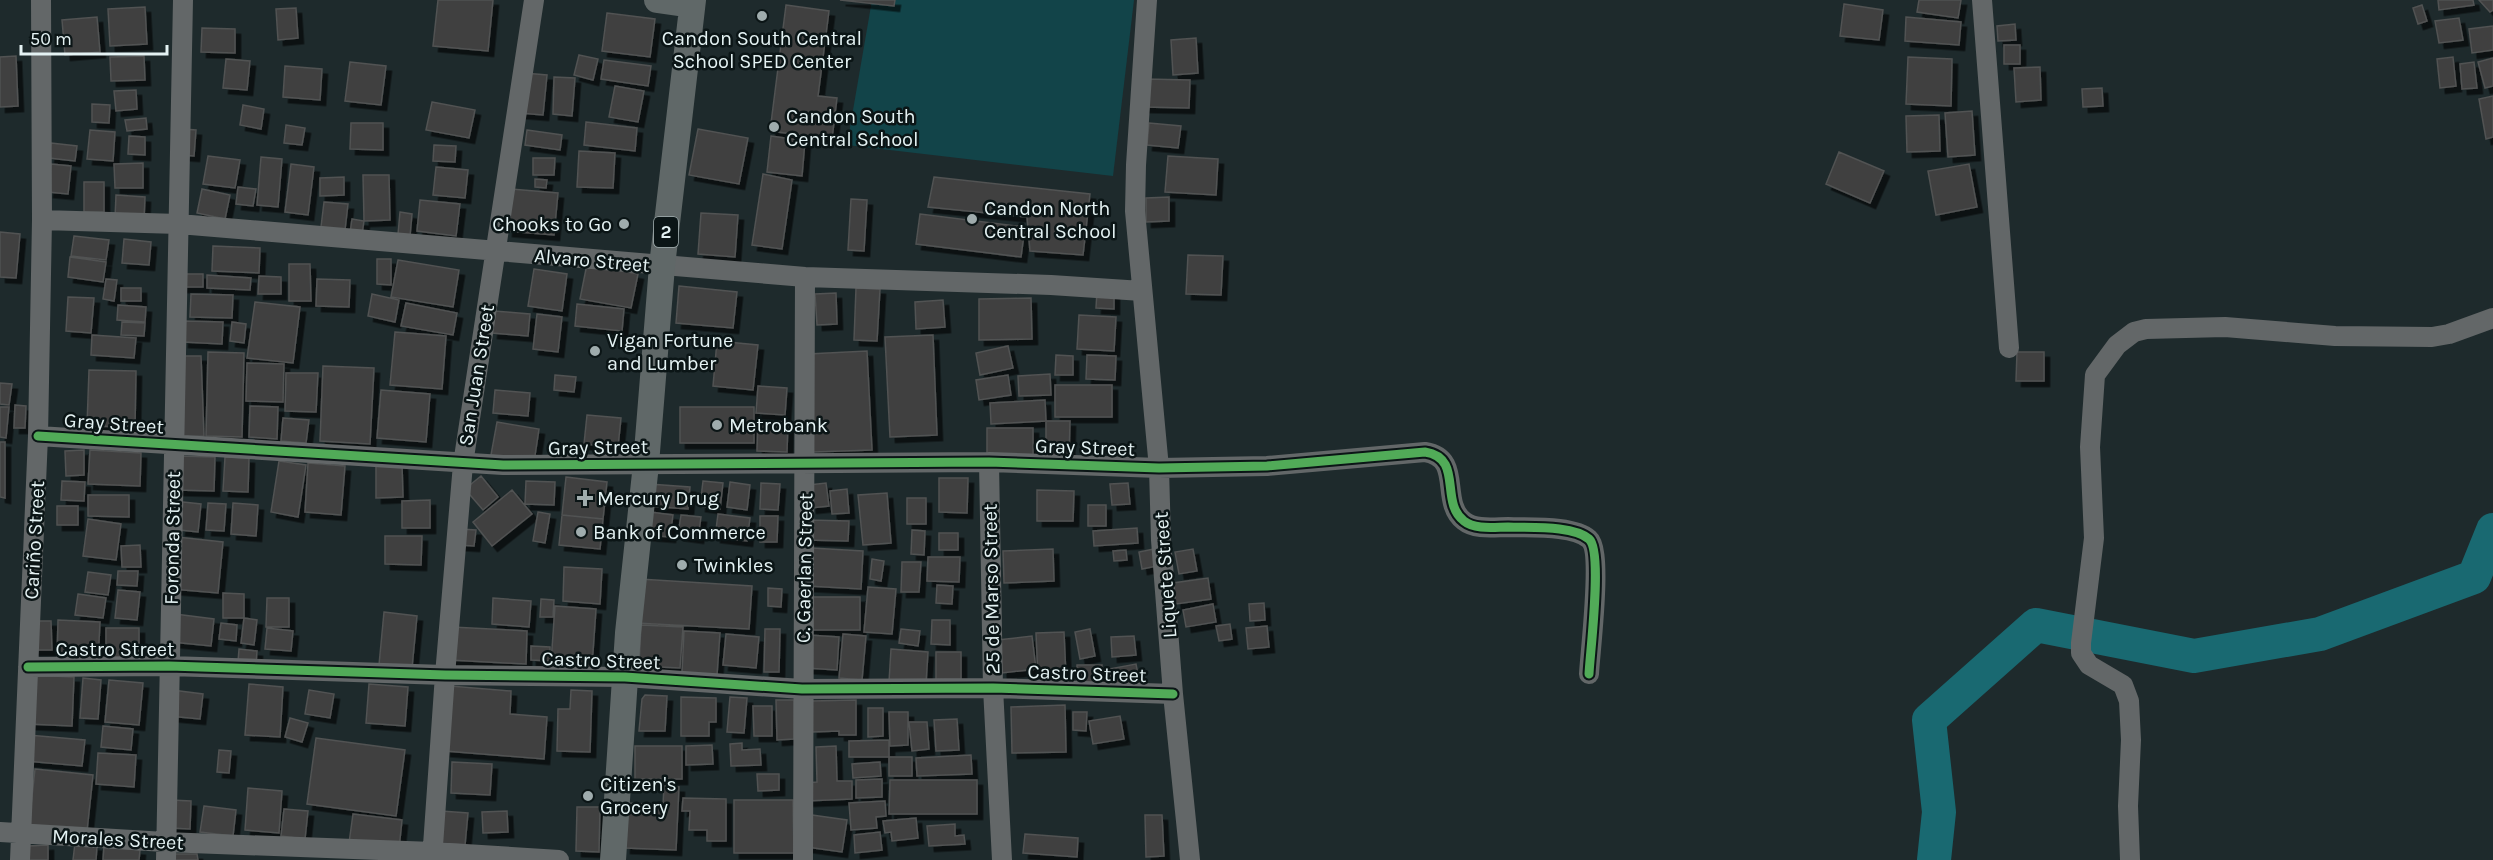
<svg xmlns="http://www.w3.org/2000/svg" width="2493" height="860" font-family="Karla,sans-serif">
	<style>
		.green { fill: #124449 }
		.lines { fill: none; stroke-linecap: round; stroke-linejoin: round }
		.river { stroke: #196971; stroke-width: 34 }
		.building { fill: #3f4041; stroke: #515252; stroke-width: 1.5; filter: url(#shadow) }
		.minor { stroke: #636768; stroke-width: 20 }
		.major { stroke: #606868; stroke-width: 26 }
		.cycleway-casing { stroke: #0b1516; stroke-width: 13 }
		.cycleway { stroke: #51ab58; stroke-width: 9 }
		.poi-dot { fill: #9facad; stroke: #0b1516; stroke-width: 2 }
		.labels { text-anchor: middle; stroke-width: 5; stroke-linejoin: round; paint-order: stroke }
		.shield { fill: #0b1516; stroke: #a3b0b1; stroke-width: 1.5 }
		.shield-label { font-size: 18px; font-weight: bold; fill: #e4f2f3 }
		.poi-label { font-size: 20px; fill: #e4f2f3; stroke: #0b1516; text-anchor: start }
		.street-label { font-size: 20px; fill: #e4f2f3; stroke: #0b1516 }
	</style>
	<defs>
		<filter id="shadow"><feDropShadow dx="5.5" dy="5.5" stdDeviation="0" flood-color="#0009"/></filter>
	</defs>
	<rect width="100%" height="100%" fill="#1e2a2c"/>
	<path class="green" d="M872 0H1134L1113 176 847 145Z"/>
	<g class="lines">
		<path class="river" d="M1934 860 1939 812 1929 720 2036 625 2194 656 2320 634 2474 577 2493 530"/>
	</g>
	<path class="building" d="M438 0H493L488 51 433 46Z
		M840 0H895L894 6Z
		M1919 0H1961L1958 18 1917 12Z
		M2438 0H2473L2474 5 2439 10Z
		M2479 0H2493V10L2490 12Z
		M1844 4 1883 10 1879 40 1840 36Z
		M786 5 829 11 818 96 837 98 832 139 770 131Z
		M2422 5 2427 21 2418 24 2413 8Z
		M145 7 147 44 110 46 108 9Z
		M296 8 298 38 278 40 276 9Z
		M607 13 655 19 650 57 602 51Z
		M97 17 100 52 65 55 62 20Z
		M1906 17 1961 22 1959 45 1905 41Z
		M2459 18 2463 40 2439 43 2435 21Z
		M2015 24 2016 40 1998 41 1997 26Z
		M2493 26V50L2472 53 2469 29Z
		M202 28 235 29V53L201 52Z
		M1196 38 1198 73 1173 75 1171 40Z
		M2004 45H2020V64H2004Z
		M579 55 598 59 593 80 574 75Z
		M16 56 18 106 0 107V57Z
		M144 56 145 80 111 81 110 57Z
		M1908 57 1952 59 1951 106 1906 104Z
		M2453 57 2456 86 2440 88 2437 59Z
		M2493 58V86L2485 88 2478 62Z
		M226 59 250 61 247 90 223 88Z
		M604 60 651 66 648 86 601 79Z
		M350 62 386 66 381 105 345 101Z
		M2474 62 2477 88 2462 89 2460 64Z
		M285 66 322 69 320 100 283 97Z
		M2040 67 2041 100 2016 102 2014 68Z
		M524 73 547 75 543 115 520 113Z
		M554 77 575 78 572 116 553 114Z
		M1145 79 1190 80 1189 108 1144 107Z
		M615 86 644 91 638 122 609 117Z
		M2102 88 2103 106 2083 107 2082 89Z
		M136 90 137 109 116 111 114 91Z
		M2493 96V137L2486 139 2479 99Z
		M432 102 475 110 469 138 426 130Z
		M92 104 110 105 109 123 92 122Z
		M243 105 264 109 261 129 240 125Z
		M1972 111 1975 155 1948 157 1945 113Z
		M1939 115 1940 151 1907 152 1906 116Z
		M146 118 147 129 127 131 125 120Z
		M586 122 637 128 635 151 584 145Z
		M351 123H383V150L350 149Z
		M1149 123 1181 126 1178 148 1147 145Z
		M286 125 305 128 302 145 284 143Z
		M183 129 196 130 194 156 181 155Z
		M698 129 748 138 739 184 689 175Z
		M90 130 115 132 113 161 87 159Z
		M527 130 562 135 560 150 525 145Z
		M129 136 145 137V155L128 154Z
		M771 136 805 141 802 176 767 172Z
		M51 143 77 146 75 161 49 158Z
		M434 145 456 146 455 162 433 161Z
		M579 151 615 153 613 188 577 187Z
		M1839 152 1884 171 1870 203 1826 184Z
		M208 156 240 160 235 188 203 184Z
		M1168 156 1218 159 1216 195 1165 192Z
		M261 157 282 159 278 207 257 205Z
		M533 158H555L554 175H533Z
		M143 163V188H115L114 164Z
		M51 164 71 166 68 194 48 192Z
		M291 164 314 167 308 215 285 212Z
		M1969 164 1977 207 1936 215 1928 171Z
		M436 167 468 170 465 198 433 195Z
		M763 174 792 180 782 249 752 245Z
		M363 175H389L390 220 364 221Z
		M344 177V195L320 196V178Z
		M934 177 1090 194 1083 255 1030 251 1027 217 928 207Z
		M535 179 547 180 546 188 535 187Z
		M84 182H104V212H84Z
		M238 187 256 189 253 206 236 204Z
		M202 189 230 195 225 219 197 213Z
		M511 189 558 193 554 235 507 231Z
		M116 195 145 197 144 220 115 218Z
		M1169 197V221L1146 222V198Z
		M851 199 867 200 864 251 848 250Z
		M420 200 460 204 456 236 417 231Z
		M324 202 348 204 345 230 321 227Z
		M400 212 412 214 410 236 398 234Z
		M701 213 738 215 735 257 698 254Z
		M920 214 1025 227 1021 257 916 244Z
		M352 219 364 221 362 234 350 233Z
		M0 232 20 234 16 278 0 277Z
		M74 236 109 240 106 260 71 256Z
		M124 239 151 242 149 265 122 263Z
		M213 246 260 248 259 273 212 271Z
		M1188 255 1223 256 1221 295 1186 294Z
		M70 257 106 262 103 282 68 277Z
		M377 259H391V285L377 284Z
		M398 260 459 270 453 307 391 297Z
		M289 264H310L311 301H289Z
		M587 264 638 274 631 308 580 299Z
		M534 269 567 274 562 311 528 306Z
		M178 274H203V287H178Z
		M207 275 251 278 250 290 207 288Z
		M259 276 281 277V294H258Z
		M106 279 117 280 114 301 103 299Z
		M317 279 350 280 349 307 316 306Z
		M679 286 737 292 733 328 676 323Z
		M121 288H141V301H121Z
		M856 288 880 289 877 341 854 340Z
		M1097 291 1114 292V309L1096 308Z
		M836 293 837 324 817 325 815 294Z
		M191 294 233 295 232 318 190 317Z
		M372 294 399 300 395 322 368 316Z
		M68 297 94 298 91 333 66 331Z
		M1031 298 1032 339 979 340V299Z
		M943 300 945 327 916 329 915 302Z
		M255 302 300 307 293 363 247 358Z
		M406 303 457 313 453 335 401 326Z
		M577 304 624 309 622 331 575 326Z
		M118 305 146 307 145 322 117 320Z
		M494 311 530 314 528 336 492 333Z
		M537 314 562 317 558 352 533 349Z
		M1079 315 1116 317 1114 351 1077 349Z
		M184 321 223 322 222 344 183 342Z
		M122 322 145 323 144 336 121 335Z
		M232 322 246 324 244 343 230 341Z
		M395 332 446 336 442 389 390 385Z
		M92 335 136 338 134 358 91 355Z
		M933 335 937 435 890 437 885 337Z
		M717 341 758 345 753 390 713 386Z
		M1008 346 1013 368 980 375 976 353Z
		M867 351 872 450 813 452 808 354Z
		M208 352 244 353 242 437 206 436Z
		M2017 352H2044V381H2016Z
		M1056 355 1073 356V375H1055Z
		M1087 355 1116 356 1115 380 1086 379Z
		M178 356H201L204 436 180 437Z
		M247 363 284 364 283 402 246 401Z
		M323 366 374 368 370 444 320 441Z
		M89 370 136 371 135 427 87 426Z
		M286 373H318L316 412 285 411Z
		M1050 374 1051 395 1019 396 1018 376Z
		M555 375 576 377 574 392 554 390Z
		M1008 375 1011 395 979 400 976 380Z
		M0 383 12 384 9 405 0 404Z
		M1055 385H1112V417H1055Z
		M758 386 787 388 785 415 756 413Z
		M381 390 430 394 426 442 377 438Z
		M495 390 530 393 528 416 493 413Z
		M1045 400 1046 421 991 424 990 403Z
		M15 405 26 406 25 428H14Z
		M250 406 278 407 277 439 249 437Z
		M0 407H9L6 438 0 437Z
		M680 407H754V443H680Z
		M587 415 621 418 618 447 584 444Z
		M283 418 309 420 306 443 281 441Z
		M758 421 788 422 787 452 757 451Z
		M1046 421H1070L1069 458H1046Z
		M497 422 539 429 534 462 491 455Z
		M987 428H1033V456L987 457Z
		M0 442H5V498L0 497Z
		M84 450V475L66 476 65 451Z
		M90 450 141 453 140 486 88 484Z
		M177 456 215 457 214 491 177 490Z
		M225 457 249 458 248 492 223 491Z
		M279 461 306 465 298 517 271 512Z
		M308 463 345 466 341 515 305 512Z
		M376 464H402L403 497 376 498Z
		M481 476 498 497 483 510 465 489Z
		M566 477 607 482 603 519 562 515Z
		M939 478H968L967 513 939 512Z
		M62 481 85 482 84 501 61 500Z
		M526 481 555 482 554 505 525 504Z
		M703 481 723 483 720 509 700 506Z
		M730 482 750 485 747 510 727 507Z
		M761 483 780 484 778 510 760 509Z
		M826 483 829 506 811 508 809 485Z
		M1128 483 1130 504 1112 505 1110 484Z
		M649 484 690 487 688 509 647 506Z
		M847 489 849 513 832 514 830 491Z
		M512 490 532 514 492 546 473 522Z
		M1037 490 1074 491 1073 521H1037Z
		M887 493 891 543 863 545 858 495Z
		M88 495H129V517L88 516Z
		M907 498H926V524H907Z
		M430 500V528H402V501Z
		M183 502 201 504 198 532 180 530Z
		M208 503 226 504 224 531 206 530Z
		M233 503 258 505 256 536 231 534Z
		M1088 505H1106V526H1088Z
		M57 506H78V525H57Z
		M538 512 550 514 545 543 533 541Z
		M650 512 673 515 670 537 647 535Z
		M718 514 750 518 747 541 715 537Z
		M562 515 603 519 600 549 559 545Z
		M681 515 701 517 698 538 678 535Z
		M760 516H778L777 542H760Z
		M88 519 121 524 116 560 83 556Z
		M807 520 849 521 848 541 806 540Z
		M1137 528 1138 543 1094 546 1093 531Z
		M460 529 476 530 474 546 459 545Z
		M912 530 925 531 924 555 911 554Z
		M939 533H958V550H939Z
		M385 536H422L421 565 385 564Z
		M177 537 223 542 218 593 172 589Z
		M140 545 141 567H122L121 546Z
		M811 548 863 551 861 589 808 586Z
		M1053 549 1054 581 1004 583 1003 551Z
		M1154 549 1157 566 1142 569 1139 552Z
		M1193 549 1197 571 1179 574 1175 552Z
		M1126 550 1127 560 1114 561 1113 551Z
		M928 557H960L959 582 927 581Z
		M872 559 884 561 881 581 870 579Z
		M902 562H921L919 592H901Z
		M564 567 602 569 600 604 563 601Z
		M118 571H138L137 586 117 585Z
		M88 572 111 575 108 595 85 592Z
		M1208 578 1211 599 1176 604 1173 583Z
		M639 579 752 586 749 629 636 623Z
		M937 585 953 586 952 604 936 603Z
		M868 587 896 589 892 634 864 632Z
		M768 588 782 589 781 607 768 606Z
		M118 590 140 592 137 620 115 618Z
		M223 593 244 594V618H223Z
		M78 594 106 598 103 618 75 615Z
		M806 597H860V630H806Z
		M267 598H289V627H266Z
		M493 598 531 601 529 627 492 624Z
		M541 599 554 600 553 617H540Z
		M1264 603 1265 620 1250 621 1249 604Z
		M1213 604 1216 622 1186 627 1183 610Z
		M555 606 596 609 592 666 551 663Z
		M384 612 417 616 412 668 379 665Z
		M175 614 214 619 211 646 172 642Z
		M244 618 257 620 254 645 241 643Z
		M58 620 100 622 98 662 57 661Z
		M932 620H950V645L931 644Z
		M33 621H51L52 650H33Z
		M221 623 237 625 236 641 219 639Z
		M1230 624 1232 639 1219 641 1216 626Z
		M641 625 683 627 680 668 639 666Z
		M1267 626 1269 647 1248 649 1246 628Z
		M452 627 527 631 526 664 450 660Z
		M106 628H139V662H106Z
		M267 628 293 631 291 651 265 649Z
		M765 629H780L779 672H764Z
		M901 629 920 631 918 646 899 643Z
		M1090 629 1095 656 1080 659 1075 632Z
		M684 631 720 633 717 675 682 673Z
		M1064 632 1066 677 1038 678 1036 633Z
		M726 634 759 637 756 668 723 665Z
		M843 634 866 636 862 680 839 678Z
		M808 635 839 637 837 670 806 668Z
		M1032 636 1036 669 1002 673 998 640Z
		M1134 636 1136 655 1112 657 1111 637Z
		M531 646 550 647V661L531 660Z
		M239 649 257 651 256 664 238 662Z
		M891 649 928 652 926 684 889 682Z
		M936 652H961V684L936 685Z
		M1136 664 1140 685 1113 690 1109 669Z
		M1077 665H1102V685H1077Z
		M30 675 74 677 72 726 28 724Z
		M83 678 101 680 98 719 80 718Z
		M109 680 143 683 139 725 105 722Z
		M249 684 283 687 280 737 245 735Z
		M369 684 408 687 405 726 366 723Z
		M450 686 511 691 510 714 547 717 544 759 445 751Z
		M172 690 203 694 200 719 169 716Z
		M309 690 334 694 330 718 305 714Z
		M571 690 592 691 590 752 557 751 558 709H570Z
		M645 695 667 696 665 731H639L642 699Z
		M681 697 716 698V722H709V736H681Z
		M730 697 747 698 744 733 727 732Z
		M776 700H794V739L777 740Z
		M856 700V735H839V731L812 732V701Z
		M1065 705 1066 752 1012 753 1011 707Z
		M753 706H772V736H754Z
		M868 708H883V736L868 737Z
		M889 712H908V745L890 746Z
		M1073 712H1087L1086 731 1073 730Z
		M1120 716 1124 739 1093 744 1089 721Z
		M290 718 308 723 302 742 285 737Z
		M957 719 959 750 936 751 934 720Z
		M909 722H927L929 749 912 751Z
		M103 726 133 729 131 750 101 747Z
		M28 735 85 740 82 766 26 761Z
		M316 738 405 750 396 816 307 804Z
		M889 740V757H849V741Z
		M742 743V750L760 749 761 765 731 766 730 744Z
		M712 745 713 764 686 765V746Z
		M635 746H682V779H635Z
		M836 746 837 781H852V799L805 801V783L817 782 816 747Z
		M219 750 231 751 229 773 217 772Z
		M98 753 136 755 134 787 96 784Z
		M971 755 972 774 917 776 916 758Z
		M889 757H912V776H889Z
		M452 762 492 764 490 795 451 793Z
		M880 762 881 776 853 778 852 764Z
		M35 769 93 775 87 831 29 825Z
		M757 774H779V790L758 791Z
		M882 779V797L856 798V780Z
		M890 780H977V814H889Z
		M664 786 679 787 676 850 625 848 627 803 663 805Z
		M248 788 282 791 279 833 245 830Z
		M683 798 726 799V841H707V830H689L690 811H682Z
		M171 800 191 801 190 829 170 828Z
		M734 800H793L794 853H734Z
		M885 801 886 816 876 817 877 828 851 830 849 803Z
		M204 806 236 810 233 836 200 832Z
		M577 807H600L599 852 576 851Z
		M284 809 308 811 305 839 281 836Z
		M441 811 468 813 465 845 438 843Z
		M507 811 508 832 483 833 482 812Z
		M353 814 402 820 399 849 349 843Z
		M812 815 847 820 842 852 807 847Z
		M1145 815H1162L1164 856 1146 857Z
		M916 818 918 838 892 841 891 832 885 833 883 821Z
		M955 824V836L964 835 965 844 929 846 927 826Z
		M880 832 882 850 855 853 854 835Z
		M1025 834 1078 838 1077 857 1023 853Z
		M75 843 97 846 96 860H73Z
		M48 845V860H29L28 846Z
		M104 846 140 850 139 860H103Z
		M169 854H197L198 860H169Z"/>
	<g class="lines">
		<path class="minor" d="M1147 0 1136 165 1135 211 1159 468 1161 540 1173 694 1190 860
			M1982 0 2009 348
			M42 220 179 224 805 277 1051 285 1142 291
			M38 436 503 465 989 462 1159 468 1267 466 1425 452C1464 458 1439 502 1464 521 1475 530 1495 527 1508 527 1529 528 1573 525 1589 539 1603 551 1590 652 1589 674
			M989 462 993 688 1002 860
			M28 667 169 666 445 675 625 677 802 689 993 688 1173 694
			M0 832 165 842 433 852 559 860
			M20 860 38 436 42 220 41 0
			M166 860 183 0
			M432 860 445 675 463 464 534 0
			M803 860 805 277
			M2130 860 2128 806 2131 740 2129 701 2123 685 2089 665 2081 653V643L2094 538 2090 447 2095 375 2117 345 2134 332 2146 329 2225 327 2335 336 2432 337 2449 334 2493 318"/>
		<path class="major" d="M657 0 692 5
			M613 860 628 633 646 464 662 266 693 0"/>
		<defs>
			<path id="cycleway" d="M38 436 503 465 989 462 1159 468 1267 466 1425 452C1464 458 1439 502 1464 521 1475 530 1495 527 1508 527 1529 528 1573 525 1589 539 1603 551 1590 652 1589 674
				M28 667 169 666 445 675 625 677 802 689 993 688 1173 694"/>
		</defs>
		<use href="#cycleway" class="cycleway-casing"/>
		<use href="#cycleway" class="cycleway"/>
	</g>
	<g class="poi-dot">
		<circle cx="762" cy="16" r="6"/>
		<circle cx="774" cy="127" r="6"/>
		<circle cx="972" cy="219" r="6"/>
		<circle cx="624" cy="224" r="6"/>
		<circle cx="595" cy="351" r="6"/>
		<circle cx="717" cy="425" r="6"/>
		<path d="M582 489h6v6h6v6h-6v6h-6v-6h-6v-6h6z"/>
		<circle cx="581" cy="532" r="6"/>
		<circle cx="682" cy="565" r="6"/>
		<circle cx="588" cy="796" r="6"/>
	</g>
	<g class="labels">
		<rect class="shield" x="654" y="217" width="24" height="30" rx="4.5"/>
		<g class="shield-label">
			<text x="666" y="238">2</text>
		</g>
		<g class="poi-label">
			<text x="762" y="45" text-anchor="middle">Candon South Central<tspan x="762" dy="23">School SPED Center</tspan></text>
			<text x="786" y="123">Candon South<tspan x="786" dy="23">Central School</tspan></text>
			<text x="984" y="215">Candon North<tspan x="984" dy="23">Central School</tspan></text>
			<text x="612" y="231" text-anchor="end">Chooks to Go</text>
			<text x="607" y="347">Vigan Fortune<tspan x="607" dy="23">and Lumber</tspan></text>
			<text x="729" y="432">Metrobank</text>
			<text x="597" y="505">Mercury Drug</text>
			<text x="593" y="539">Bank of Commerce</text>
			<text x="694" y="572">Twinkles</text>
			<text x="600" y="791">Citizen's<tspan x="600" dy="23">Grocery</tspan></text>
		</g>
		<g class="street-label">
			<text transform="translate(592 260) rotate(5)" y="7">Alvaro Street</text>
			<text transform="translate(476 375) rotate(-81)" y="7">San Juan Street</text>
			<text transform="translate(114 423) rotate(4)" y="7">Gray Street</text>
			<text transform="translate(598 447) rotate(-1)" y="7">Gray Street</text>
			<text transform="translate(1085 447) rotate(2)" y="7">Gray Street</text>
			<text transform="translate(172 538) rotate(-89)" y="7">Foronda Street</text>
			<text transform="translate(34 540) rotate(-87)" y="7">Cariño Street</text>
			<text transform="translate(804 568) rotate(-89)" y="7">C. Gaerlan Street</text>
			<text transform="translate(1165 575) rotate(-94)" y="7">Liquete Street</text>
			<text transform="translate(991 589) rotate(-91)" y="7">25 de Marso Street</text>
			<text x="115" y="656">Castro Street</text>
			<text transform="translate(601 660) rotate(2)" y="7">Castro Street</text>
			<text transform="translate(1087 673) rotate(2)" y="7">Castro Street</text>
			<text transform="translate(118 839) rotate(3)" y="7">Morales Street</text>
		</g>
	</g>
	<path d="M21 45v9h146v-9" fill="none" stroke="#e4f2f3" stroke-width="3"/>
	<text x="30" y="45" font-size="18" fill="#e4f2f3" stroke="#0b1516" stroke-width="4.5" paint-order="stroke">50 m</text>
</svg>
